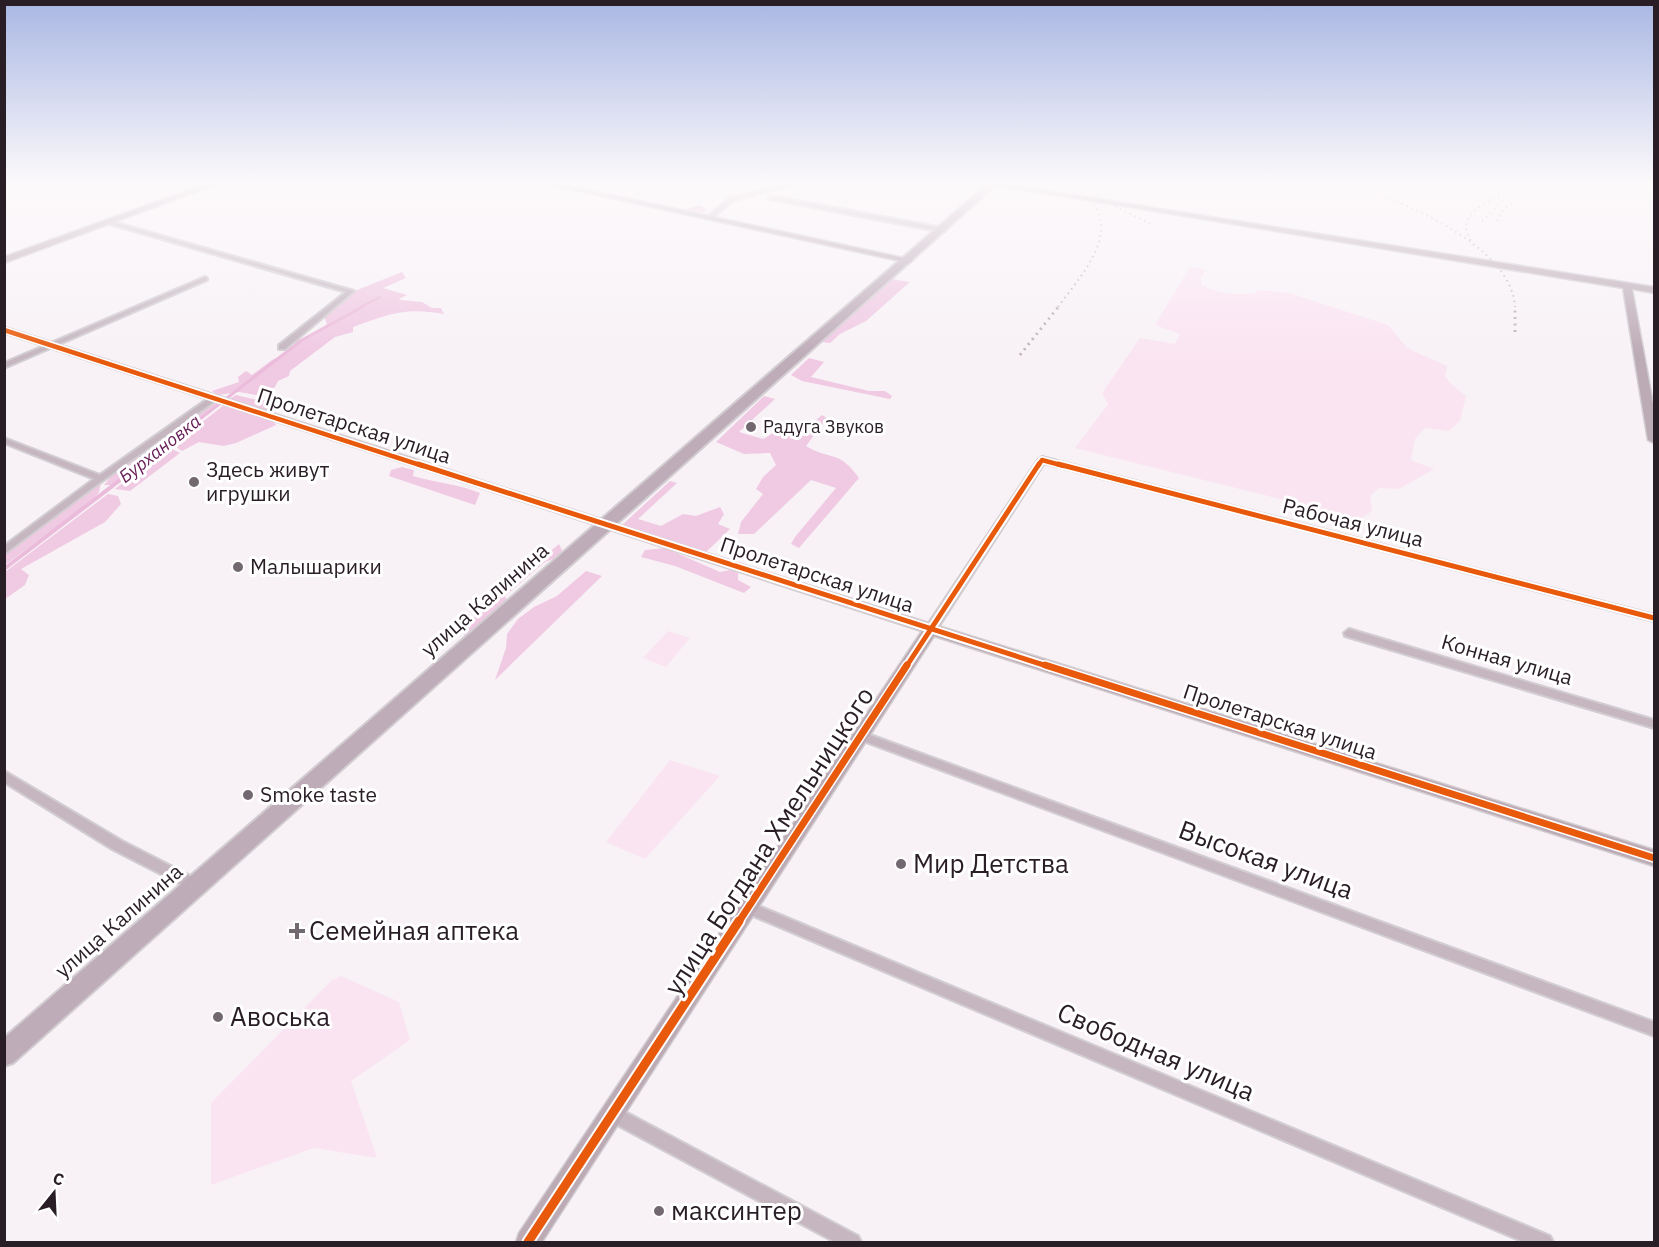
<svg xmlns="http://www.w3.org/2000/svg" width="1659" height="1247" font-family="'IBM Plex Sans',sans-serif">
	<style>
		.green { fill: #fae4f2 }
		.forest { fill: #f0c9e3 }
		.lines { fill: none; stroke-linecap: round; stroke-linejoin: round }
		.stream-far2 { stroke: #ebbbdb; stroke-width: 2 }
		.stream-far1 { stroke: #ebbbdb; stroke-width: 3 }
		.stream { stroke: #ebbbdb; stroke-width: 4 }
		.river { fill: #ebbbdb; fill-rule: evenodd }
		.street-casing { stroke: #d2cdd1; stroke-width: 4 }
		.secondary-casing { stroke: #d2cdd1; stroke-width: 3 }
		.primary-casing { stroke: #d2cdd1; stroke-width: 4 }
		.street { fill: #c5b6c0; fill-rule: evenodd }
		.secondary { fill: #bcaab5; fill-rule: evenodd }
		.primary { fill: #beacb9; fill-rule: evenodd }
		.rail-far1 { stroke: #bcb3ba; stroke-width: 2; stroke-dasharray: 1.5 4; stroke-linecap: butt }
		.rail { stroke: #bcb3ba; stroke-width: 3; stroke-dasharray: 2 4.5; stroke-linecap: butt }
		.cycleway-far3-casing { stroke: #fff; stroke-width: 8 }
		.cycleway-far2-casing { stroke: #fff; stroke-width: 9 }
		.cycleway-far1-casing { stroke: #fff; stroke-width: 10 }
		.cycleway-casing { stroke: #fff; stroke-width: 13 }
		.cycleway-far3 { stroke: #e8590c; stroke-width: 4.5 }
		.cycleway-far2 { stroke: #e8590c; stroke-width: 5 }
		.cycleway-far1 { stroke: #e8590c; stroke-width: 7 }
		.cycleway { stroke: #e8590c; stroke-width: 9 }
		.poi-dot { fill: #72686f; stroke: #fff; stroke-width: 2 }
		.labels { text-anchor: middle; stroke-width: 6; stroke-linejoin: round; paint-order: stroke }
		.far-poi-label { font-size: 18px; fill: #2a1e26; stroke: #fff; text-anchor: start }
		.far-water-label { font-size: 18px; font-style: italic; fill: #661a54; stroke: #fff }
		.street-label { font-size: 21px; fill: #2a1e26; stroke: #fff }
		.poi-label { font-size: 21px; fill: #2a1e26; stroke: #fff; text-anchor: start }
		.near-street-label { font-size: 26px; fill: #2a1e26; stroke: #fff }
		.near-poi-label { font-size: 26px; fill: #2a1e26; stroke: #fff; text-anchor: start }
	</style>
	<rect width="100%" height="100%" fill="#f8f2f6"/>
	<path class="green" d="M1190 267 1206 270 1201 278 1202 285C1216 293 1239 296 1255 293L1257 290 1289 293 1388 325 1407 348 1447 366 1445 376 1451 384 1466 396 1460 421 1449 431 1425 428 1415 439 1411 460 1434 469 1399 489 1379 488 1370 496 1372 511 1360 519 1075 448 1108 404 1102 393 1140 338 1175 344 1180 334 1155 325Z
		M668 631 690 638 666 667 643 658Z
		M670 760 720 776 645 859 606 842Z
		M341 976 399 1002 410 1040 351 1081 377 1158 314 1148 211 1185V1103L331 981Z"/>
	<path class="forest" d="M402 272 406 278 383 288 407 295 399 299 400 300 422 302 432 308H441L444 314C404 307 390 314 353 327V332L335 337 290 371 289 376 278 381 275 387 261 396 239 392 218 395 212 391 239 382 238 377 246 371 252 375 272 360 289 352 297 340C310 338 318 334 327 324L324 316 357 290Z
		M891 279 910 282 866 321 840 334 830 343 821 342Z
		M809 358 824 362 811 377 869 391H885L892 396 890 399 802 381 791 375Z
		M236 395 253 399 288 402 285 408 269 414 233 401 231 398Z
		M764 396 775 399 739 432 763 439 792 422C806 426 811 425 822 415L827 418 806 446C831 461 838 449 859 478L799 548 791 544 795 537 836 488 811 480 754 534H738L741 522 763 494 756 489 763 477 776 465 770 453 744 454 716 442Z
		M216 400 221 402 113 485H104L119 467Z
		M224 405C239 410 267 410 276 425L236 443 224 446 199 442 182 451 173 445Z
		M168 447 180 453 130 491 115 489Z
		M402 467 414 470 413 476C435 483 459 484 480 493L475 505 389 476 391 470Z
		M670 481 677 483 638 519 661 526 683 514 696 516 720 507 724 514 718 524 730 529 705 553 621 526Z
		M101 482 99 492 93 500 5 565V551L81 490Z
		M108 494 118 496 121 504 105 522 21 569 29 575 25 585 5 599V572Z
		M559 544 562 550 558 557 545 562 505 596 508 604 477 631 465 636 461 629Z
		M665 548 720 572 730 570 738 573V580L751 587 744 593 675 566 641 557 645 550Z
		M586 571 602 576 495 680 506 648 507 634 518 619 534 607 557 596Z"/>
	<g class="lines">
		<path class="stream-far2" d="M361 307 380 297"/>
		<path class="stream-far1" d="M139 466 302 340 364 306"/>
		<path class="stream" d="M4 569 141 464"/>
		<path class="river" d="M700 205 706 209 704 212 685 215 679 211Z"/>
		<defs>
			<path id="street" d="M796 182 802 183 734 200 711 219 706 218 730 198Z
				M771 196 943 228 946 230 943 232 769 199 768 198Z
				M106 221H110L354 291 285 349H279V345L346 292 106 223Z
				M205 277 207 278V280L4 368V363Z
				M212 396H215L219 398 95 486 4 554V546L94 479 4 443V438L100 475Z
				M1042 457 1654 615V621L1044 463 935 632H927L926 629 927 626 1038 460Z
				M1349 629 1654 720V728L1345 636 1344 633Z
				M862 732 1654 1022V1036L858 739 856 736 858 733Z
				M4 771 122 841 200 881 202 885 200 889 195 891 190 889 112 849 4 782Z
				M749 902 1550 1236 1553 1242H1524L744 912 742 908 744 904Z
				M614 1106 858 1236 861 1242H835L608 1120 606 1114 608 1108Z"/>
			<path id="secondary" d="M211 182H222L4 263V257Z
				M537 182H552L913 260 909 263Z
				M991 182 1654 287V293L1632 289 1654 410V443L1648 440 1623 288 994 185Z
				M4 327 778 576 1654 850V866L934 636 542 1242H516L519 1233 922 631 4 333Z"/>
			<path id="primary" d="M990 182H999L13 1063 4 1066V1038Z"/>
		</defs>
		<use href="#street" class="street-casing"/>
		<use href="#secondary" class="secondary-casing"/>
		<use href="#primary" class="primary-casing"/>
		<use href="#street" class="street"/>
		<use href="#secondary" class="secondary"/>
		<use href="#primary" class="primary"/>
		<path class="rail-far1" d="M1345 182C1397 199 1512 244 1515 307
			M1090 194 1151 224
			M1482 221 1504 200
			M1497 221 1503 210 1512 202
			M1474 245C1436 198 1548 185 1572 182
			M1058 307C1091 263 1132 218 1066 182"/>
		<path class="rail" d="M1515 332V306
			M1020 355 1059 306"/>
		<defs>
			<path id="cycleway-far3" d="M4 330 423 466
				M1038 466 1042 460 1064 466"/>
			<path id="cycleway-far2" d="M418 464 1050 667
				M1058 464 1654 618
				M906 667 1039 464"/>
			<path id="cycleway-far1" d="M1045 665 1654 858
				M738 923 907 665"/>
			<path id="cycleway" d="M528 1242 739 921"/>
		</defs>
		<use href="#cycleway-far3" class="cycleway-far3-casing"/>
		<use href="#cycleway-far2" class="cycleway-far2-casing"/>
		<use href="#cycleway-far1" class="cycleway-far1-casing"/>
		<use href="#cycleway" class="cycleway-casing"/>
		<use href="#cycleway-far3" class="cycleway-far3"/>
		<use href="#cycleway-far2" class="cycleway-far2"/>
		<use href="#cycleway-far1" class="cycleway-far1"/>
		<use href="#cycleway" class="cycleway"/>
	</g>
	<linearGradient id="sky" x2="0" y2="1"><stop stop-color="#a9b7e3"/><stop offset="0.51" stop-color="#fcf9fb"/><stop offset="1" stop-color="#fcf9fb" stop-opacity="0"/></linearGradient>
	<rect width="1659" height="357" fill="url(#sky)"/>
	<g class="poi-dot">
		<circle cx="751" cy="427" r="6"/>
		<circle cx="194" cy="482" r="6"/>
		<circle cx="238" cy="567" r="6"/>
		<circle cx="248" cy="795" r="6"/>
		<circle cx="901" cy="864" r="6"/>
		<path d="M294 922h6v6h6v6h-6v6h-6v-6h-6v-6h6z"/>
		<circle cx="218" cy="1017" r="6"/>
		<circle cx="659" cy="1211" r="6"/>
	</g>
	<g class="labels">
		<g class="far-poi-label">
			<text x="763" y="433">Радуга Звуков</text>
		</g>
		<g class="far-water-label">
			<text transform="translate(160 449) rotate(-38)" y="6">Бурхановка</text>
		</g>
		<g class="street-label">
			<text transform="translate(354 426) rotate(18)" y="7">Пролетарская улица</text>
			<text transform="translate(1353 523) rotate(14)" y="7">Рабочая улица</text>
			<text transform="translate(817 575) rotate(18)" y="7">Пролетарская улица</text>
			<text transform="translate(485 600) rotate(-41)" y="7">улица Калинина</text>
			<text transform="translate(1507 660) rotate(16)" y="7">Конная улица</text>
			<text transform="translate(1280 722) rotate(18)" y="7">Пролетарская улица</text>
			<text transform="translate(119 921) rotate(-41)" y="7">улица Калинина</text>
		</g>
		<g class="poi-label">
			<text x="206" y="477">Здесь живут<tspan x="206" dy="24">игрушки</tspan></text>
			<text x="250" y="574">Малышарики</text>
			<text x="260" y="802">Smoke taste</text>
		</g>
		<g class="near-street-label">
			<text transform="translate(769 841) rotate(-57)" y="9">улица Богдана Хмельницкого</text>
			<text transform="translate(1266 860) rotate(20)" y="9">Высокая улица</text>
			<text transform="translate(1156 1052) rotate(23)" y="9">Свободная улица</text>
		</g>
		<g class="near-poi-label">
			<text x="913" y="873">Мир Детства</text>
			<text x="309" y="940">Семейная аптека</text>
			<text x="230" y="1026">Авоська</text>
			<text x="671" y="1220">максинтер</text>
		</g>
	</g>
	<rect width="1659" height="1247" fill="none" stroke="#2a1e26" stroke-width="12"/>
	<g transform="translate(54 1193) rotate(18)" stroke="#ffffff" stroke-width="4.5" paint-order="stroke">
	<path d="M0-4.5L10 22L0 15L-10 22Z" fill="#2a1e26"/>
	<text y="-9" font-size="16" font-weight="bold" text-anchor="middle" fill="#2a1e26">С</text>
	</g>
</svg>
